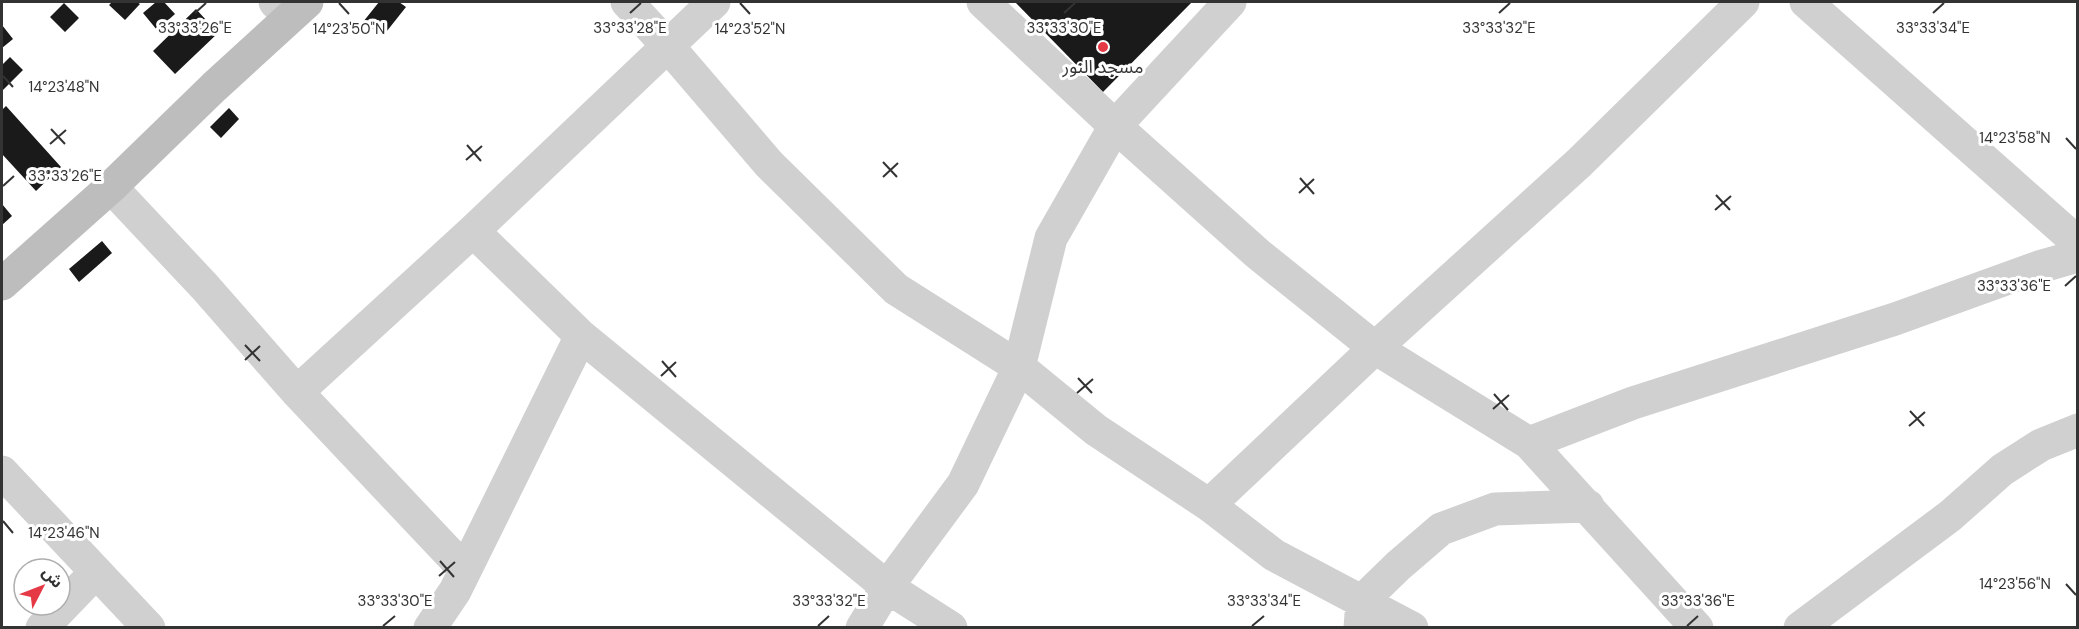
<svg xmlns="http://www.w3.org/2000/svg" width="2079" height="629" font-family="'DM Sans','Noto Sans Arabic',sans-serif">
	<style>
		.building { fill: #1a1a1a }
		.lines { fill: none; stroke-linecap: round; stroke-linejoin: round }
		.street { stroke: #d0d0d0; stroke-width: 33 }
		.secondary { stroke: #bdbdbd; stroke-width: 33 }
		.ticks { fill: none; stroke: #333; stroke-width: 2 }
		.poi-dot { fill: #e63946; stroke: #fff; stroke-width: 2 }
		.labels { text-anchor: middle; stroke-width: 6; stroke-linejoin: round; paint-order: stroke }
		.poi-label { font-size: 18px; fill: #333; stroke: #fff }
		.ticks-label { font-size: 15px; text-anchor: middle; fill: #333; stroke: #fff; stroke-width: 6; stroke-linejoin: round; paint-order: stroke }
	</style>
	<rect width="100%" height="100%" fill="#fff"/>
	<path class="building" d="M112 2H137L140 4 125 20 109 5Z
		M156 2H164L175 14 157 30 143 13Z
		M379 2H399L406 7 383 36 363 22Z
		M1015 2H1192L1103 92Z
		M64 3 79 18 65 32 50 17Z
		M196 9 218 33 175 74 153 51Z
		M2 25 13 39 2 48Z
		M10 57 23 70 2 91V65Z
		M6 106 61 167 36 191 2 154V110Z
		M229 108 239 119 221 138 210 127Z
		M2 204 12 216 2 225Z
		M102 241 112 253 79 282 69 269Z"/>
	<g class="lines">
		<path class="street" d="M275 2 290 17
			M627 2 667 45 769 164 896 289 1019 367 1096 430 1209 505 1274 555 1412 628
			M983 2 1115 126 1258 254 1375 348 1529 443 1697 628
			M1806 2 2078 243
			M111 187 205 287 297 392 465 570
			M473 231 581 336 887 587 951 628
			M297 392 473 231 714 2
			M1529 443 1633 403 1895 319 2039 267 2078 256
			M2 472 149 628
			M1209 505 1375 348 1579 163 1743 2
			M42 628 96 572
			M430 628 455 591 581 336
			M862 628 887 587 963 484 1019 367 1051 238 1115 126 1230 2
			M1360 628 1362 601 1398 566 1441 529 1495 509 1588 506
			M1800 628 1950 516 2002 470 2041 445 2078 430"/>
		<path class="secondary" d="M2 284 111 187 214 87 307 2"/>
	</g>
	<path class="ticks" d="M339 3 349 14M740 3 750 14M195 13 206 3M630 13 641 3M1064 13 1075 3M1499 13 1510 3M1933 13 1944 3M3 76 13 87M51 129 65 144M2066 138 2076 149M50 144 66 130M467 145 481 161M466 160 482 146M883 162 897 177M883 177 898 163M1300 178 1314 194M3 186 14 176M1299 193 1314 179M1716 195 1730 210M1715 210 1731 196M2065 286 2076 276M245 345 260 361M245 360 260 346M662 361 676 377M661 376 676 362M1078 378 1092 393M1077 393 1093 379M1494 394 1508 410M1493 409 1509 395M1910 411 1924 426M1909 426 1925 412M3 521 13 533M440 561 454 577M439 576 455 562M2066 584 2076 595M383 626 395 616M818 626 829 616M1252 626 1264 616M1687 626 1698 616"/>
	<circle class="poi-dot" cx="1103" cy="47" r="6"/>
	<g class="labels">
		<g class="poi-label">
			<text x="1103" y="73">مسجد النور</text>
		</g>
	</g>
	<g class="ticks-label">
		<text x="1064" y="33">33°33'30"E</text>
		<text x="1499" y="33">33°33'32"E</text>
		<text x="195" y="33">33°33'26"E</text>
		<text x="630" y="33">33°33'28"E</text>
		<text x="1933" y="33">33°33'34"E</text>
		<text x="349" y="34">14°23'50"N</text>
		<text x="750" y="34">14°23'52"N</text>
		<text x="64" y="92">14°23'48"N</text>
		<text x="2015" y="143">14°23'58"N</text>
		<text x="65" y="181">33°33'26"E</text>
		<text x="2014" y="291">33°33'36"E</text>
		<text x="64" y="538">14°23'46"N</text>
		<text x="2015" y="589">14°23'56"N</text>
		<text x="395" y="606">33°33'30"E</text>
		<text x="829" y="606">33°33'32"E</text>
		<text x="1264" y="606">33°33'34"E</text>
		<text x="1698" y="606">33°33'36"E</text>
	</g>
	<rect width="2079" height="629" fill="none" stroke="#333333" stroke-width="6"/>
	<g transform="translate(42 587) rotate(48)"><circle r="28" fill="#ffffff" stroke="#adadad" stroke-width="1.5"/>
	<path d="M0-4.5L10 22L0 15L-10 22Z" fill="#e63946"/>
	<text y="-9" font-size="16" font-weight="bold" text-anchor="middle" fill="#333333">ش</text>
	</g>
</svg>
